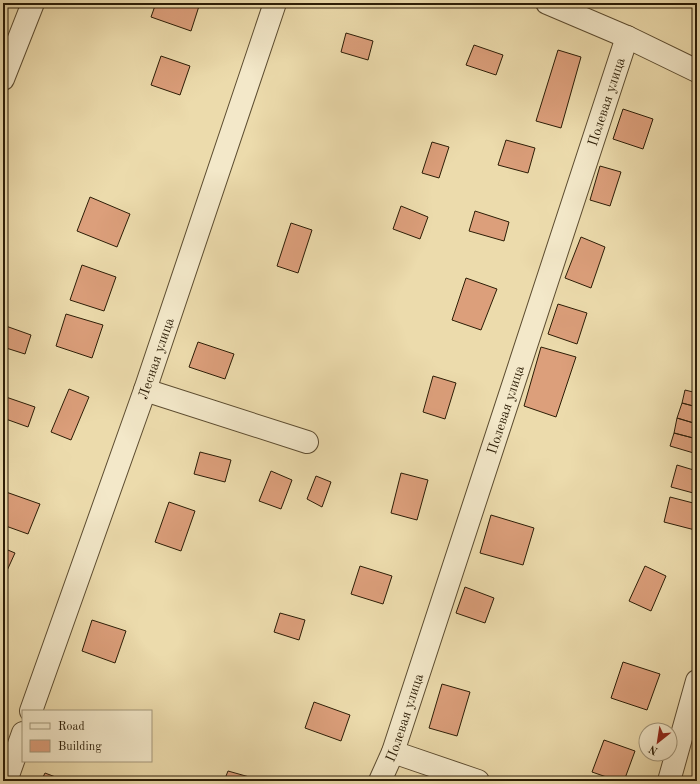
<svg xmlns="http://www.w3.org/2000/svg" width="700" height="784" font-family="'Old Standard TT',serif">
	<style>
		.building { fill: #dc9f7b; stroke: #2c1d06 }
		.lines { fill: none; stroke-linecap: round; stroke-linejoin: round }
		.minor-casing { stroke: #5c4c30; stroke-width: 24 }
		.minor { stroke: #f3e8c9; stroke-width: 22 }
		.labels { text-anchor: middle; stroke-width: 3.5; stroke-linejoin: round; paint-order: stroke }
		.street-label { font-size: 14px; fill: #2c1d06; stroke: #f3e8c9 }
	</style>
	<rect width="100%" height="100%" fill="#ecdbac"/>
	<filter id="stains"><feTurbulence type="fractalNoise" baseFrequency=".005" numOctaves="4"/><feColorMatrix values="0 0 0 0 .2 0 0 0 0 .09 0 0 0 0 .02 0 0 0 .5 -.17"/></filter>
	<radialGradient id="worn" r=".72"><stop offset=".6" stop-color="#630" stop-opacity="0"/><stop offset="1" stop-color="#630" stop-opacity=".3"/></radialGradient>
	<path class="building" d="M156 3H200L191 31 151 17Z
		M346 33 373 41 368 60 341 52Z
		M474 45 503 55 496 75 466 65Z
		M558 50 581 57 561 128 536 121Z
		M161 56 190 66 180 95 151 85Z
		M623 109 653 119 643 149 613 139Z
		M506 140 535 148 528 173 498 165Z
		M432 142 449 147 439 178 422 173Z
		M600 166 621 172 610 206 590 200Z
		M90 197 130 214 117 247 77 231Z
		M401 206 428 217 420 239 393 229Z
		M475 211 509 222 504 241 469 231Z
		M291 223 312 230 298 273 277 266Z
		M581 237 605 247 591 288 565 278Z
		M82 265 116 277 104 311 70 300Z
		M466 278 497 289 481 330 452 320Z
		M558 304 587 313 577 344 548 334Z
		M66 314 103 325 92 358 56 346Z
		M3 325 31 335 25 354 3 347Z
		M198 342 234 354 225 379 189 367Z
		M541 347 576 357 556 417 524 406Z
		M433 376 456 383 445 419 423 412Z
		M69 389 89 397 71 440 51 432Z
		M685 390 697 393V407L682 403Z
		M3 396 35 407 28 427 3 418Z
		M682 403 697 407V424L677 418Z
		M677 418 697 424V439L674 433Z
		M674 433 697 439V454L670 446Z
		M200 452 231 460 225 482 194 474Z
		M677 465 697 471V494L671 487Z
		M271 471 292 480 281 509 259 501Z
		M401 473 428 480 417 520 391 513Z
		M316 476 331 482 322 507 307 499Z
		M6 492 40 504 28 534 3 525V501Z
		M670 497 697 504V521L695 530 664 522Z
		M169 502 195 511 181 551 155 542Z
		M491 515 534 528 523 565 480 553Z
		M3 548 15 553 5 575 3 574Z
		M360 566 392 576 383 604 351 594Z
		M645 566 666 576 651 611 629 601Z
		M465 587 494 598 485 623 456 613Z
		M280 613 305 620 299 640 274 632Z
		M92 620 126 631 115 663 82 651Z
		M623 662 660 674 647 710 611 698Z
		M442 684 470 692 457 736 429 728Z
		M314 702 350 715 341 741 305 728Z
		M604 740 635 751 624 781H618L592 772Z
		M228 771 260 780V781H224Z
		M45 773 66 781H41Z"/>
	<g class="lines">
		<defs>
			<g id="minor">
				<path d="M547 3 627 37 697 71"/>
				<path d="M3 79 33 3"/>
				<path d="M145 390 307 442"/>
				<path id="s1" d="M31 711 145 390 275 3"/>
				<path d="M393 752 478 781"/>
				<path d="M6 781 23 733"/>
				<path id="s2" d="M380 781 393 752 627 37"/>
				<path d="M669 781 697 681"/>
			</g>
		</defs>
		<use href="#minor" class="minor-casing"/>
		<use href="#minor" class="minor"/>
	</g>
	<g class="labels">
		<g class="street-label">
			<text dy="5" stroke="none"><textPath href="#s2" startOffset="716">Полевая улица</textPath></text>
			<text dy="5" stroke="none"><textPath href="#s1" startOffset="374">Лесная улица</textPath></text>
			<text dy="5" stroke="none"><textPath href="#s2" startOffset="392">Полевая улица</textPath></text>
			<text dy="5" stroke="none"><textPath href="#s2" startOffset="68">Полевая улица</textPath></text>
		</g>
	</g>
	<rect width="700" height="784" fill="none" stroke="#ecdbac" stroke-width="16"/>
	<rect x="4" y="4" width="692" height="776" fill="none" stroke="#2c1d06" stroke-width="2"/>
	<rect x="8" y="8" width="684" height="768" fill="none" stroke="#2c1d06"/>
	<rect x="22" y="710" width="130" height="52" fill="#f3e8c9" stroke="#a3977b"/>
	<rect x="30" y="723" width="20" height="6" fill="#f3e8c9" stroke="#a3977b"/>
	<text x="58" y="730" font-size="12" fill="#2c1d06">Road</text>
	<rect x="30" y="740" width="20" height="12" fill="#dc9f7b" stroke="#a3977b"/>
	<text x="58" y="750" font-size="12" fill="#2c1d06">Building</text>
	<g transform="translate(658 742) rotate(210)"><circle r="19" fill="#f3e8c9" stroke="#a3977b"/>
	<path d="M0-3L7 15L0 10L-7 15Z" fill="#8f2418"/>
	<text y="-6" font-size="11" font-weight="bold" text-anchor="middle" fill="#2c1d06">N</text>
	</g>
	<rect width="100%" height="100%" filter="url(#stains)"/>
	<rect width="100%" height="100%" fill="url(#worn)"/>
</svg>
